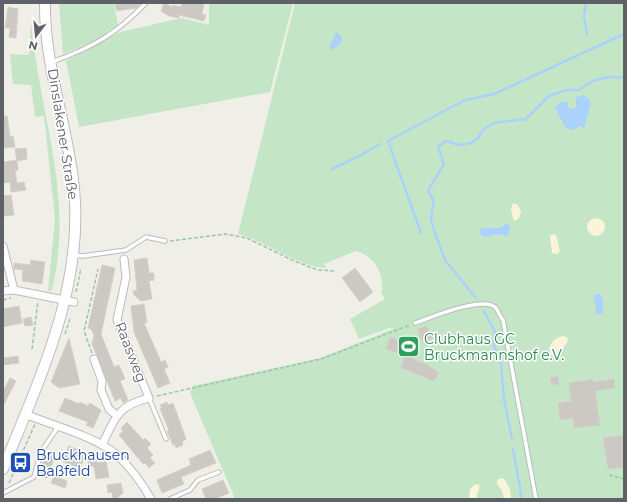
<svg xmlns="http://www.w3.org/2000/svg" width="627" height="502" font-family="Montserrat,sans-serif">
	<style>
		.green { fill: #c4e6c7 }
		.sand { fill: #faf5d8 }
		.water { fill: #aad2fc }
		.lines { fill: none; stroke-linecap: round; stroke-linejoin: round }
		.stream { stroke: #aad2fc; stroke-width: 2.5 }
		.building { fill: #ccc9c4; stroke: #d5d1c5 }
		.lane-casing { stroke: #b9bbc0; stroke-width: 5.5 }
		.street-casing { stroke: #b9bbc0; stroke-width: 9 }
		.secondary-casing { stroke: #babcc2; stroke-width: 12 }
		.path { stroke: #9cc5ab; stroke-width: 1.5; stroke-dasharray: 4 2; stroke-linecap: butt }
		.lane { stroke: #fff; stroke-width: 3.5 }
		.street { stroke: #fff; stroke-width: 7 }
		.secondary { stroke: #fff; stroke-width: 10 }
		.labels { text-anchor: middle; stroke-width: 3; stroke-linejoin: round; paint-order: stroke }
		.street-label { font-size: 14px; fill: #5e6167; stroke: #fff }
		.leisure-label { font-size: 14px; fill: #27864d; stroke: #fff; text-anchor: start }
		.transit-label { font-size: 14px; fill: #164399; stroke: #fff; text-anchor: start }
	</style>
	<rect width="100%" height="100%" fill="#f0efe7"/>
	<path class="green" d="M59 3H114L118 25 99 39 63 54Z
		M209 3H293L270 92 79 127 66 61 120 32 182 18 209 25Z
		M295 3H624V499H235L190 393 193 386 320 358 393 329 392 327 359 339 350 319 385 299 381 293C386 276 374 255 356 251L324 264 326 268C295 266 268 242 238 234Z
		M31 21C39 114 75 195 52 290L48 291 55 219 44 116 35 117 31 85 13 84 10 54 29 55Z"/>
	<path class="sand" d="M513 203 518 205 521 212 519 218 515 221 513 219 511 209Z
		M587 227a9 9 0 1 1 18 0a9 9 0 1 1-18 0Z
		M553 234 556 235 560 251 557 254 552 253 550 236Z
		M563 336 568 338 567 343 558 355H551L549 349C551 342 556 337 563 336Z
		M501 478 504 479C508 484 512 492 511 499L504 498 502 491 497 484V480Z
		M475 484 480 485 476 499H469L470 489Z"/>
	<path class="water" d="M336 32 342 37C342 45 337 46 331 50L329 48Z
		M583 95 589 99 591 103C590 106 585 127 584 129L581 126 571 130 566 128 555 108C558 102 561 102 568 102L567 107 572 109 577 107 575 101 577 97Z
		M506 224 510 225 509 234 506 236 497 234 484 237 480 234 479 230C488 225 498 232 506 224Z
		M596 294H600C604 299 604 309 602 314H595L596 306 593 298Z"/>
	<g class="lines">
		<path class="stream" d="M586 3 584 17 587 34
			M332 169 363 154 380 144
			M421 233 388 141 465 100 494 94 624 34
			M475 297 445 260 432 224 431 218 434 201 428 191 444 164 438 147 446 141 459 145 471 143 477 139 484 129 494 123 526 119 549 96 567 90H579L593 81 608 77 619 78 624 76
			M484 311 495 332 494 346 501 364 504 399 512 439
			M513 449 522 499"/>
	</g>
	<path class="building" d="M115 3H141L136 8 117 11Z
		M164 3 172 7 173 5 181 7 182 3H204L202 14 206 15 204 21 179 15V18L169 16 161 11Z
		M8 7 18 9 16 38 9 37 10 28H5Z
		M3 116H7L10 137 13 136 15 147 3 148Z
		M26 148 27 159 17 161 15 149Z
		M17 160 18 170 15 171 17 183 24 182 26 190 11 192 10 182 4 183 3 162Z
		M11 195 14 215 3 216V196Z
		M147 258 149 273H154V280L149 281 152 299 141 301 134 295 133 291 137 290 134 260Z
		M31 260 45 262 42 284 22 281 23 270 14 269V263L30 265Z
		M102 265 115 268 101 334 114 367 119 365 125 379 120 381 128 400 123 403 121 398 115 401 92 344 94 335 91 329 88 328Z
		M355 268 373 292 360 302 342 278Z
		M144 304 147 323H144L161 362 165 360 168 367 164 369 170 383 158 388 134 332 131 306Z
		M19 306 22 323 3 327V309Z
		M31 317 33 325 25 326 23 319Z
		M427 326 432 338 422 341 417 329Z
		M390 337 404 342 405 339 419 344 413 359 426 364 439 373 434 381 401 368 405 355 386 349Z
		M69 338 80 384 59 388 51 382Z
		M18 356 19 363 3 365V358Z
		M558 376 559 384 551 385 550 378Z
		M10 378 16 381 3 406V391Z
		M593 379V382L614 379 615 388 595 391 600 425 574 428 573 418 560 420 558 403 571 401 569 383Z
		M65 398 79 404 80 402 88 406 90 403 101 410 93 428 86 425 88 422 59 411Z
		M167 402 168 405 173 403 186 439 182 442 183 445 176 448 175 444 173 445 167 431 169 430 160 409 162 408 160 405Z
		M127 422 143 440 145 438 151 444 147 448 153 455 150 458 155 463 149 468 145 463 143 464 119 435 123 431 121 428Z
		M624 435V467L608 469 603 438Z
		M69 446 86 453 80 468 63 462Z
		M210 450 216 463 181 477 184 484 162 493 157 480 191 465 189 459Z
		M44 453 55 457 47 478 38 475Z
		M95 453 97 463 106 461 109 477 96 479 94 466 89 467 87 455Z
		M54 476 67 481 65 488 51 483Z
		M223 480 229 493 215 499H206L202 489Z
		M121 483 123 493 116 499H113L112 492 108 493 107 485Z"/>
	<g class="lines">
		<defs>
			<path id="lane" d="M52 62C93 47 115 35 146 3
				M74 255 83 256 126 250 146 237 165 241
				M415 323C430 318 481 296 495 307 498 310 500 317 503 320L536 499
				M149 398 166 439
				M3 493 34 477 41 452 58 427
				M170 499 190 490 198 480 219 472"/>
			<path id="street" d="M3 246 14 290
				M3 291 14 290 74 302
				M94 359 102 381 101 390 109 409 116 415
				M25 414C51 425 97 437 117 455 131 468 142 483 151 499
				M102 445C115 418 117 406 149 398L117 320 126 277 124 259"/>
			<path id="secondary" d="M3 469C39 380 84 287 74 188 68 126 44 65 45 3"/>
		</defs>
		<use href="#lane" class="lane-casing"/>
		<use href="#street" class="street-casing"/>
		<use href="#secondary" class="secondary-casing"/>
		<path class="path" d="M170 241 225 234 247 238 294 261 318 270 336 271
			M76 292 81 268
			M3 300 11 298
			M65 334 70 319
			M32 349 38 301
			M92 353 84 331 98 269
			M157 396 321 359 410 325
			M609 475 624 479
			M9 483 35 424"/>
		<use href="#lane" class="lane"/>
		<use href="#street" class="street"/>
		<use href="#secondary" class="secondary"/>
	</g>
	<defs>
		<symbol id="stadium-square" viewBox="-11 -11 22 22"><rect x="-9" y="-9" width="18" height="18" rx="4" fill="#2e9e5b" stroke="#fff"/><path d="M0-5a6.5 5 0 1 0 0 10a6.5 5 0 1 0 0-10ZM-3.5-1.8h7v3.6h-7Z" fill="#fff"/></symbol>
		<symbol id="bus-square" viewBox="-11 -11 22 22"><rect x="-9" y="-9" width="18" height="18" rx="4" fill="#1a4fb4" stroke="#fff"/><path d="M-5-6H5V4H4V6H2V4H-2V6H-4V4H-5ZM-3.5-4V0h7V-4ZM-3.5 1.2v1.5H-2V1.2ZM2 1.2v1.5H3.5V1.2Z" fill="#fff"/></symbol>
	</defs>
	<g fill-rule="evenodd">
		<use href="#stadium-square" x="396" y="334" width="25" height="25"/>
		<use href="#bus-square" x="8" y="450" width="25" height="25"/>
	</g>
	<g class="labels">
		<g class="street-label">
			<text transform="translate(63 134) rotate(81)" y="5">Dinslakener Straße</text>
			<text transform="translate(131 352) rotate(69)" y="5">Raasweg</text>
		</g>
		<g class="leisure-label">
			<text x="424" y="344">Clubhaus GC<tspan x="424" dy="16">Bruckmannshof e.V.</tspan></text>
		</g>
		<g class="transit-label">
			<text x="36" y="460">Bruckhausen<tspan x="36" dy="16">Baßfeld</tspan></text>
		</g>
	</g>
	<rect width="627" height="502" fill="none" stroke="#5e6167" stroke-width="8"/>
	<g transform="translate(36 36) rotate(196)" stroke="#ffffff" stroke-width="3" paint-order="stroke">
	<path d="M0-3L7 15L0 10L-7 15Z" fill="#5e6167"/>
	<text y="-6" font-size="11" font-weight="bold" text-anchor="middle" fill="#5e6167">N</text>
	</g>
</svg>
